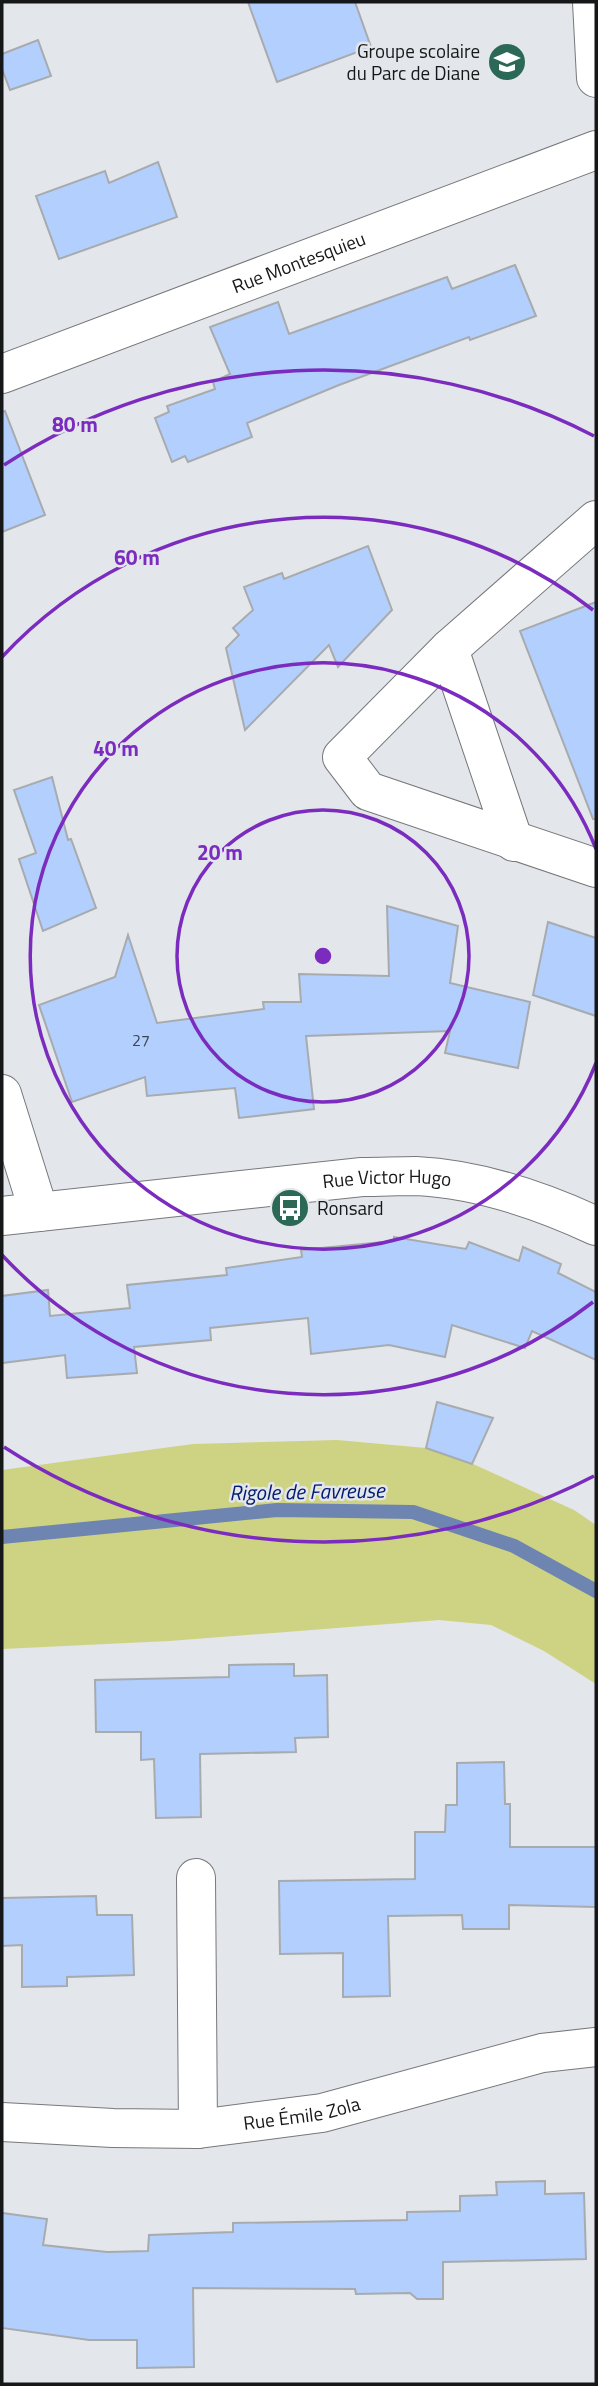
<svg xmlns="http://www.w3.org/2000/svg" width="598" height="2386" font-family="'Titillium Web',sans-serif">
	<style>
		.green { fill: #ced383 }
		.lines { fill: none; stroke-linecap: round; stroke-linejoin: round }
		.stream { stroke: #6e85b1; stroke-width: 14 }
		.building { fill: #b2cffe; stroke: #a8abae; stroke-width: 2 }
		.minor-casing { stroke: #76787b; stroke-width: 40 }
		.minor { stroke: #fff; stroke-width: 38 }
		.ring { fill: none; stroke: #7b2cbf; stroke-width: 3.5 }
		.labels { text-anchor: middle; stroke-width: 5; stroke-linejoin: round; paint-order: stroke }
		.number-label { font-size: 16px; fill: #3d4552 }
		.poi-label { font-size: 19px; fill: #161718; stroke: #e3e6ea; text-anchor: end }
		.street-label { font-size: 19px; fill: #161718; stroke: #e3e6ea }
		.water-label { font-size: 21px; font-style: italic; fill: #001b71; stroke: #e3e6ea }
		.centre { fill: #7b2cbf; stroke: #e3e6ea; stroke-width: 3.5 }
		.ring-label { font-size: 21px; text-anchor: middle; font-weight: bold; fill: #7b2cbf; stroke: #e3e6ea; stroke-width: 5; stroke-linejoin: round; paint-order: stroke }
	</style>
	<rect width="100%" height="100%" fill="#e3e6ea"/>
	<path class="green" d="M337 1440 426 1448 473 1464 574 1510 596 1525V1684L544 1651 491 1625 439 1620 169 1641 2 1649V1470L193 1444Z"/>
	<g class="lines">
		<path class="stream" d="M2 1537 277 1510 413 1512 514 1546 596 1591"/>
	</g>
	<path class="building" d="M248 2H355L371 47 277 82Z
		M38 40 51 76 10 90 2 69V54Z
		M158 162 177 217 59 259 36 196 105 171 109 183Z
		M515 265 536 316 470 340 469 337 339 385 247 423 252 437 188 462 185 456 172 462 155 418 169 412 167 406 215 389 213 382 230 374 210 327 278 302 289 334 447 277 452 289Z
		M5 411 45 515 2 532V412Z
		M368 546 392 610 338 667 329 645 245 730 226 648 239 635 233 628 253 610 244 587 282 573 284 579Z
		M596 602V819H593L520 631Z
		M52 777 68 840 71 839 96 908 43 931 19 859 36 853 14 790Z
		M387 906 458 926 450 983 530 1002 518 1068 445 1053 450 1031 306 1036 314 1109 239 1118 235 1088 147 1096 145 1077 72 1102 39 1005 115 977 128 935 157 1023 264 1009 263 1002H301L299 974 389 976Z
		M548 922 596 938V1016L533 995Z
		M394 1237 466 1249 469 1242 519 1261 523 1247 561 1264 558 1273 596 1292V1360L532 1331 525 1348 452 1325 445 1357 389 1345 311 1354 308 1318 210 1328 211 1340 134 1347 137 1373 67 1378 65 1355 2 1363V1296L48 1290 50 1316 130 1308 127 1285 227 1275 226 1268 302 1257 301 1250 394 1241Z
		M437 1402 493 1418 472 1464 426 1448Z
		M294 1664V1676L327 1675 328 1737 295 1738 296 1752 200 1754 201 1817 156 1818 154 1759 141 1760V1732H96L95 1680 229 1677V1665Z
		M504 1762 505 1804H510V1847H596V1907L509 1905V1929H463L462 1915 388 1916 390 1996 343 1997V1953L280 1954 279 1881 415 1879V1832H445L446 1805H457V1763Z
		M96 1896 97 1915H132L134 1975 67 1977V1986L22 1987V1945L2 1946V1898Z
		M545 2181V2194L584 2193 586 2259 443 2262V2299H417L410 2293 356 2294 355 2289 193 2288 194 2367 137 2368V2340H89L2 2328V2213L47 2219 43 2245 107 2252 148 2251 149 2235 233 2232V2223L407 2220V2212L460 2211V2196L497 2195 496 2182Z"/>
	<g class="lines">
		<defs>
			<g id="minor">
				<path d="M592 2 596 78"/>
				<path id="s1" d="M2 374 596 150"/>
				<path d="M596 520 449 649 342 757 368 791 596 868"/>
				<path d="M449 649 514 842"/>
				<path d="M2 1094 39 1212"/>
				<path id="s2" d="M2 1216 362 1177C380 1177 398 1176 416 1176 478 1179 540 1200 596 1226"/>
				<path d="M196 1878 198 2129"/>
				<path id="s3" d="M2 2122 113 2128 198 2129 322 2113 542 2053 596 2047"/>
			</g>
		</defs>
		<use href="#minor" class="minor-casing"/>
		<use href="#minor" class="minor"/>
	</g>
	<g class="ring">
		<circle cx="323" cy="956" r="146"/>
		<path d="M596 1063A293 293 0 1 1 596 849"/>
		<path d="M593 1302A439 439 0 0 1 2 1255M2 657A439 439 0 0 1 593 610"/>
		<path d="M594 1476A586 586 0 0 1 4 1447M4 465A586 586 0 0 1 594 436"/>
	</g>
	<defs>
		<symbol id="school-disc" viewBox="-11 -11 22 22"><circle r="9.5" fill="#2b6956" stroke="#e3e6ea"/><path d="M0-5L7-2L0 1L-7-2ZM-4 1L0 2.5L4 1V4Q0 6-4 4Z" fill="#fff"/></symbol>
		<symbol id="bus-disc" viewBox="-11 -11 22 22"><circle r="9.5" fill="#2b6956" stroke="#e3e6ea"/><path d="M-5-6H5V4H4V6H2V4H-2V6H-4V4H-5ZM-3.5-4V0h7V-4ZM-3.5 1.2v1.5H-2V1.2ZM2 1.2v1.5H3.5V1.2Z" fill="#fff"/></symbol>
	</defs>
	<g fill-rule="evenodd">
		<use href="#school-disc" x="485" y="40" width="44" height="44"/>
		<use href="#bus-disc" x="268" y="1186" width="44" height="44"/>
	</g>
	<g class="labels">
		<g class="number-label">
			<text x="141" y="1046">27</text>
		</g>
		<g class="poi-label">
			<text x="480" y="58">Groupe scolaire<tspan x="480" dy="22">du Parc de Diane</tspan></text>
			<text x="317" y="1215" text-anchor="start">Ronsard</text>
		</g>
		<g class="street-label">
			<text dy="7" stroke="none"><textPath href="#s1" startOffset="317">Rue Montesquieu</textPath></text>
			<text dy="7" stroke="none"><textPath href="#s2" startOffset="387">Rue Victor Hugo</textPath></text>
			<text dy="7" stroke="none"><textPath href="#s3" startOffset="301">Rue Émile Zola</textPath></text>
		</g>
		<g class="water-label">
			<text transform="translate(307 1492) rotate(-1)" y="7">Rigole de Favreuse</text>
		</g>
	</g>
	<circle cx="323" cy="956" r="10" class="centre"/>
	<g class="ring-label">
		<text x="75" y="432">80 m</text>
		<text x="137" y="565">60 m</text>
		<text x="116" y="756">40 m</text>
		<text x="220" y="860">20 m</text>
	</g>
	<rect width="598" height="2386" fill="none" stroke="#161718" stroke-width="7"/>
</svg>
